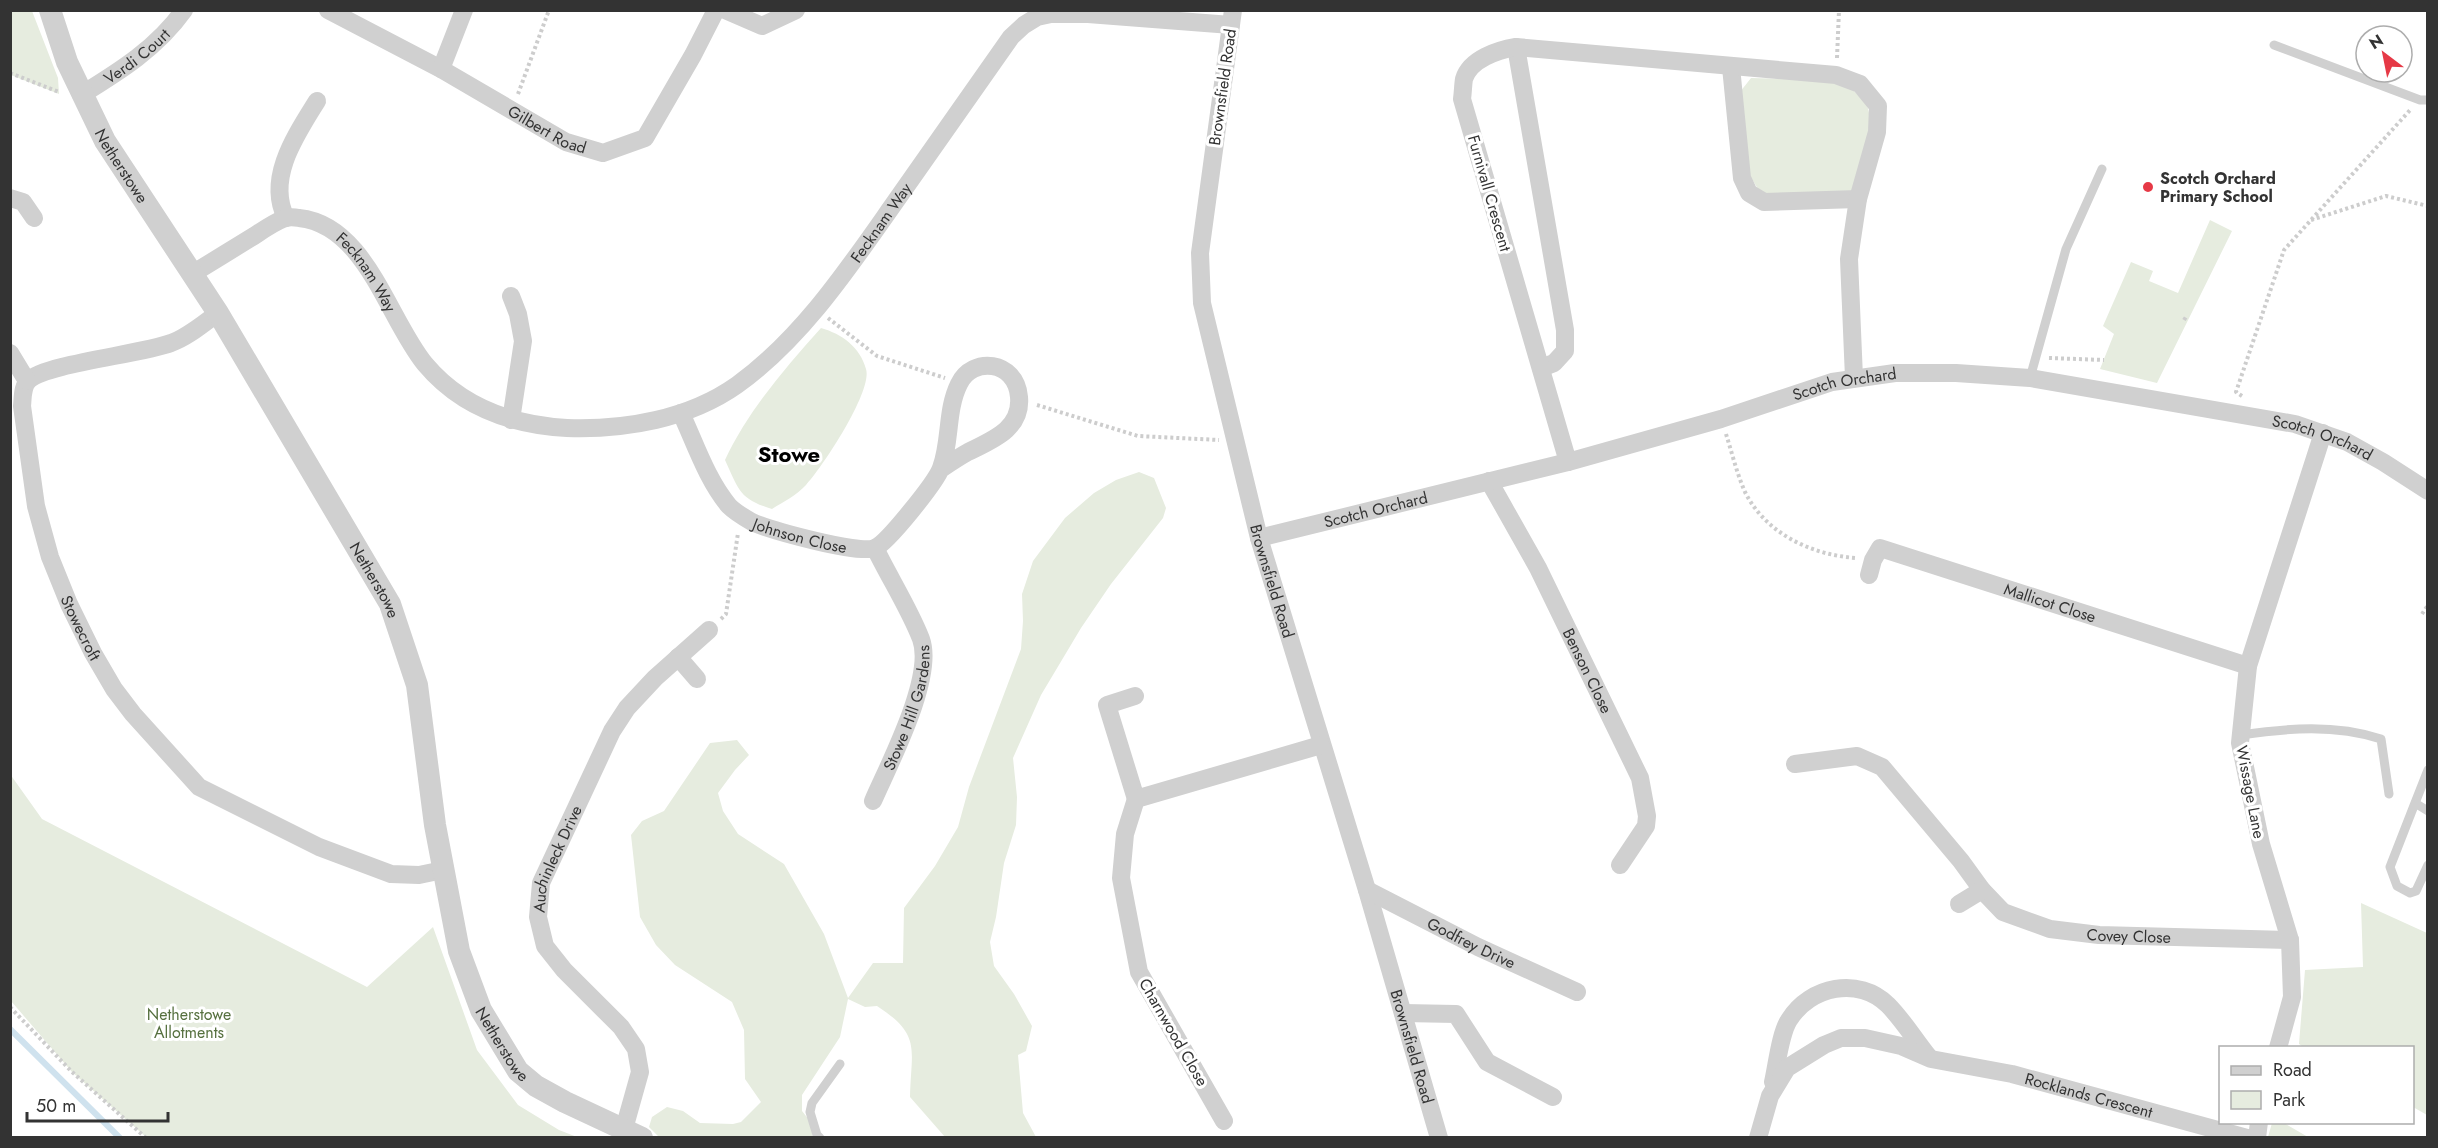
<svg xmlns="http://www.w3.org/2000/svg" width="2438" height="1148" font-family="Jost,sans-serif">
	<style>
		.green { fill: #e6ecdf }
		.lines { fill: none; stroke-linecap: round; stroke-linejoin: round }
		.stream { stroke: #cfe2ee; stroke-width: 6 }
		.path { stroke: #cdcdcd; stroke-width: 4; stroke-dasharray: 3 3; stroke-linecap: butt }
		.service { stroke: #d0d0d0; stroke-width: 9 }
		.minor { stroke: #d0d0d0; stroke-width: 18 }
		.tertiary { stroke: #d0d0d0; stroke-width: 22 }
		.poi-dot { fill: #e63946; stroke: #fff; stroke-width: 2 }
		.labels { text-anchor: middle; stroke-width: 6; stroke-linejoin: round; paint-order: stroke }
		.street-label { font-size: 16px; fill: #333; stroke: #fff }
		.poi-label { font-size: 16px; font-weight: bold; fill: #333; stroke: #fff; text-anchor: start }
		.park-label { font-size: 16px; fill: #56703f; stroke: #fff }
		.district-label { font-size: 22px; font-weight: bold; fill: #000; stroke: #fff }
	</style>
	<rect width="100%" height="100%" fill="#fff"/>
	<path class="green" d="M10 11H32L58 78 59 94 11 75Z
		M1751 78 1836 80 1851 88 1867 104 1872 126 1852 192 1770 196 1758 189 1750 176 1740 92Z
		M2210 220 2232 231 2157 383 2100 369 2114 334 2103 326 2131 262 2153 271 2149 281 2178 293Z
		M821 328C842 334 860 347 866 369 873 391 822 468 806 485 797 495 783 502 772 509 739 499 739 490 725 460 748 411 785 368 821 328Z
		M1139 472 1154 478 1166 508 1163 518 1111 584 1081 628 1041 695 1013 758 1017 797 1016 825 1004 863 996 917 990 942 994 966 1014 994 1032 1026 1026 1051 1018 1055 1023 1113 1036 1137H945L910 1097C911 1049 922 1035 877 1006L865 1007 848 999 840 1037 802 1095V1111L810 1121 813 1137H659L649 1127 652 1117 667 1107 683 1111 700 1123 733 1124 741 1122 761 1102 745 1079 744 1030 732 1002 675 965 656 945 640 917 631 835 642 821 664 811 710 743 737 740 749 755 735 770 718 793 723 811 738 834 784 864 824 934 848 998 873 963H903L904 908 935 866 958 827 969 787 1021 649 1023 621 1022 594 1033 561 1065 518 1094 493 1116 480Z
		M10 774 42 819 367 987 433 927 477 1050 518 1105 559 1130 577 1137H146L72 1072 11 1001Z
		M2361 903 2427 933V1115L2413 1107 2412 1048H2305L2299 1044 2305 970 2363 967Z
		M2272 1123H2284L2308 1137H2268Z"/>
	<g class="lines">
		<path class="stream" d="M10 1029 120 1138"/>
		<path class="path" d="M1837 58 1839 10
			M10 73 59 92
			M518 94 549 10
			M2311 220 2386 196 2428 206
			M828 318 877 356 945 378
			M2184 320 2186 317
			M2049 358 2104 360
			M2242 396 2236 392 2284 250 2411 109
			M1037 405 1138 436 1219 440
			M1726 434C1732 453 1737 474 1745 492 1766 534 1812 555 1856 558
			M2422 614 2428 605
			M721 619 726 614 738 533
			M10 1007 72 1072 146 1138"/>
		<path class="service" d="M2274 45 2420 100H2428
			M2030 378 2066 249 2102 169
			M2241 735C2288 728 2335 724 2381 739L2389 794
			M2428 770 2415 803 2428 811
			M2415 803 2390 867 2397 886 2410 893 2416 891 2428 865
			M820 1138 817 1135 810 1112 812 1103 840 1064"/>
		<g class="minor">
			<path id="s1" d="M328 10 441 69 566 142 603 153 645 138 693 55 716 10"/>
			<path d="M725 10 762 26 796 10"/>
			<path id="s2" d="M1233 10 1200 253 1202 303 1259 538 1367 890 1439 1138"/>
			<path d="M1516 47 1565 330V351L1554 363 1541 368"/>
			<path d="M1731 67 1742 178 1749 193 1764 202 1858 199"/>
			<path d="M441 69 464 10"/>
			<path id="s3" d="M81 95C120 71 157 48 184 10"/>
			<path d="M10 198 23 202 34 218"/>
			<path d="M286 218C266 178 296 135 317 101"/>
			<path id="s4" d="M192 274C213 261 233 249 254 236 263 230 273 223 283 219 287 217 294 217 299 218 366 225 388 319 425 364 461 407 512 425 567 428 625 430 689 419 737 385 801 339 848 269 893 205 932 149 972 93 1011 37L1024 25 1037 17 1051 14H1088L1231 25"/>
			<path d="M511 296 518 314 523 341 511 420"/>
			<path id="s5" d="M218 313C204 323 188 337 171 343 142 354 45 364 29 380 22 386 23 397 22 406L36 506 50 557 69 604 93 653 114 689 133 714 199 787 319 847 391 874 419 875 443 870"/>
			<path d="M10 353 27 381"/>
			<path id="s6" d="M681 413C695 443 707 480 729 506 734 511 745 518 752 522 770 530 859 555 875 548 888 542 936 482 941 468 951 442 946 410 959 384 972 356 1016 360 1019 397 1022 429 992 440 968 452 959 457 950 463 941 469"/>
			<path d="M1568 462 1462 99C1463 92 1463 85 1464 79 1470 59 1498 50 1516 47L1836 75 1860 84 1878 106 1877 132 1858 199 1849 259 1854 378"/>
			<path id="s7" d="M1489 481 1538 568 1640 778 1647 816 1646 826 1620 865"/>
			<path id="s8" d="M1259 538 1568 462 1721 419 1832 382 1895 373H1956L2030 378 2295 424 2347 442 2383 462 2428 491"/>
			<path id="s9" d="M1869 575 1873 560 1880 548 2248 666"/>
			<path d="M678 657 697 679"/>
			<path d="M1135 696 1107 705 1136 799"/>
			<path id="s10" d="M1795 764 1857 756 1882 767 1961 861 1982 890 2003 912 2050 929 2099 935 2290 940"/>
			<path id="s11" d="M873 801C889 764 935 677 921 639 910 610 889 577 875 548"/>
			<path id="s12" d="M1367 890 1478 947 1577 992"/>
			<path d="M1959 904 1982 890"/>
			<path d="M1403 1013 1456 1014 1487 1062 1553 1097"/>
			<path d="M2278 1048 2292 997 2290 940 2261 844 2240 743 2248 666 2323 433"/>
			<path d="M1773 1082C1777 1065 1780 1034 1789 1020 1810 986 1859 976 1888 1005 1903 1020 1915 1040 1928 1056"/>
			<path d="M1224 1121 1139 972 1121 878 1125 834 1136 799 1321 745"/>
			<path id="s13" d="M624 1129 640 1072 636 1049 621 1027 564 970 545 946 538 917 541 883 612 731 627 708 655 678 709 630"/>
			<path id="s14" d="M1758 1138 1770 1096 1787 1068 1824 1045 1841 1038H1865L1901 1046 1931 1059 2012 1074 2247 1138"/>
			<path d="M2257 1138 2259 1122"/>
		</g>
		<path class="tertiary" id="s15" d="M50 10 67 62 105 141 218 313 390 604 417 685 435 825 459 951 481 1010 518 1071 536 1086 565 1102 642 1138"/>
	</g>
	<circle class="poi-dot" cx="2148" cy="187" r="6"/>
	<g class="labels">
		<g class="street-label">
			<text dy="6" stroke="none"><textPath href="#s3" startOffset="68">Verdi Court</textPath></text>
			<text transform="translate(1222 87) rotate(-82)" y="6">Brownsfield Road</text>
			<text dy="6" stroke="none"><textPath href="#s1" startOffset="250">Gilbert Road</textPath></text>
			<text dy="6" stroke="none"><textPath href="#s15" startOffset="172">Netherstowe</textPath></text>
			<text transform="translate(1490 193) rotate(74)" y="6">Furnivall Crescent</text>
			<text dy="6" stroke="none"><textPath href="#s4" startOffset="879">Fecknam Way</textPath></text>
			<text dy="6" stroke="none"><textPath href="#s4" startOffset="213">Fecknam Way</textPath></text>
			<text dy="6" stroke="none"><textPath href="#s8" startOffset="606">Scotch Orchard</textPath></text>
			<text dy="6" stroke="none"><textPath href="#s8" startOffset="1092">Scotch Orchard</textPath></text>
			<text dy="6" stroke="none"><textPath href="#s8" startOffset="120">Scotch Orchard</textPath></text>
			<text dy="6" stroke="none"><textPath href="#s6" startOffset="183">Johnson Close</textPath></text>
			<text dy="6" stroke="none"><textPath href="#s15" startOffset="658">Netherstowe</textPath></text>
			<text dy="6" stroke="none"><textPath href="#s2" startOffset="582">Brownsfield Road</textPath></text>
			<text dy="6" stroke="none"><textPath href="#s9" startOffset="208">Mallicot Close</textPath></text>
			<text dy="6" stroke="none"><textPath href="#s5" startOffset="462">Stowecroft</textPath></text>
			<text dy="6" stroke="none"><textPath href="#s7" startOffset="214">Benson Close</textPath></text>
			<text dy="6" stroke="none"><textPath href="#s11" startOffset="100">Stowe Hill Gardens</textPath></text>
			<text transform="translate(2251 792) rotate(79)" y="6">Wissage Lane</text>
			<text dy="6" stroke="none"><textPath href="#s13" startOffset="312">Auchinleck Drive</textPath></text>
			<text dy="6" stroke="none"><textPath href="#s10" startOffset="408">Covey Close</textPath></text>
			<text dy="6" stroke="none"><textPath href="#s12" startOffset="117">Godfrey Drive</textPath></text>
			<text transform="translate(1174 1032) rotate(60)" y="6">Charnwood Close</text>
			<text dy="6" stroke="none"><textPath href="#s15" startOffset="1144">Netherstowe</textPath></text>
			<text dy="6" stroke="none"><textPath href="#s2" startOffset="1068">Brownsfield Road</textPath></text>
			<text dy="6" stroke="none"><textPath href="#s14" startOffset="394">Rocklands Crescent</textPath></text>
		</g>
		<g class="poi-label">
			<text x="2160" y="184">Scotch Orchard<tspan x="2160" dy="18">Primary School</tspan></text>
		</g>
		<g class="park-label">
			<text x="189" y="1020">Netherstowe<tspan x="189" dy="18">Allotments</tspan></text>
		</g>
		<g class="district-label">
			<text x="789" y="462">Stowe</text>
		</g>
	</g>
	<rect width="2438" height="1148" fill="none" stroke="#333333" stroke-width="24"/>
	<rect x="2219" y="1046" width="195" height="78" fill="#ffffff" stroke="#adadad" stroke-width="1.5"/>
	<rect x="2231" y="1066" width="30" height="9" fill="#d0d0d0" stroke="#adadad" stroke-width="1.5"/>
	<text x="2273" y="1076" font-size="18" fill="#333333">Road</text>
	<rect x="2231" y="1091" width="30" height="18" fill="#e6ecdf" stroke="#adadad" stroke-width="1.5"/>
	<text x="2273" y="1106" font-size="18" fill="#333333">Park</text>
	<g transform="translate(2384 54) rotate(328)"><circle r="28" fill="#ffffff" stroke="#adadad" stroke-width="1.5"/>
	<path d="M0-4.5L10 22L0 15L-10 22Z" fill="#e63946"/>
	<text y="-9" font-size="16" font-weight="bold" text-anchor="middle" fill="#333333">N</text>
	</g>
	<path d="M27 1112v9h141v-9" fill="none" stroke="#333333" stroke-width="3"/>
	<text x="36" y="1112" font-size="18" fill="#333333" stroke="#ffffff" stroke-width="4.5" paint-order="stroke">50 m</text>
</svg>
